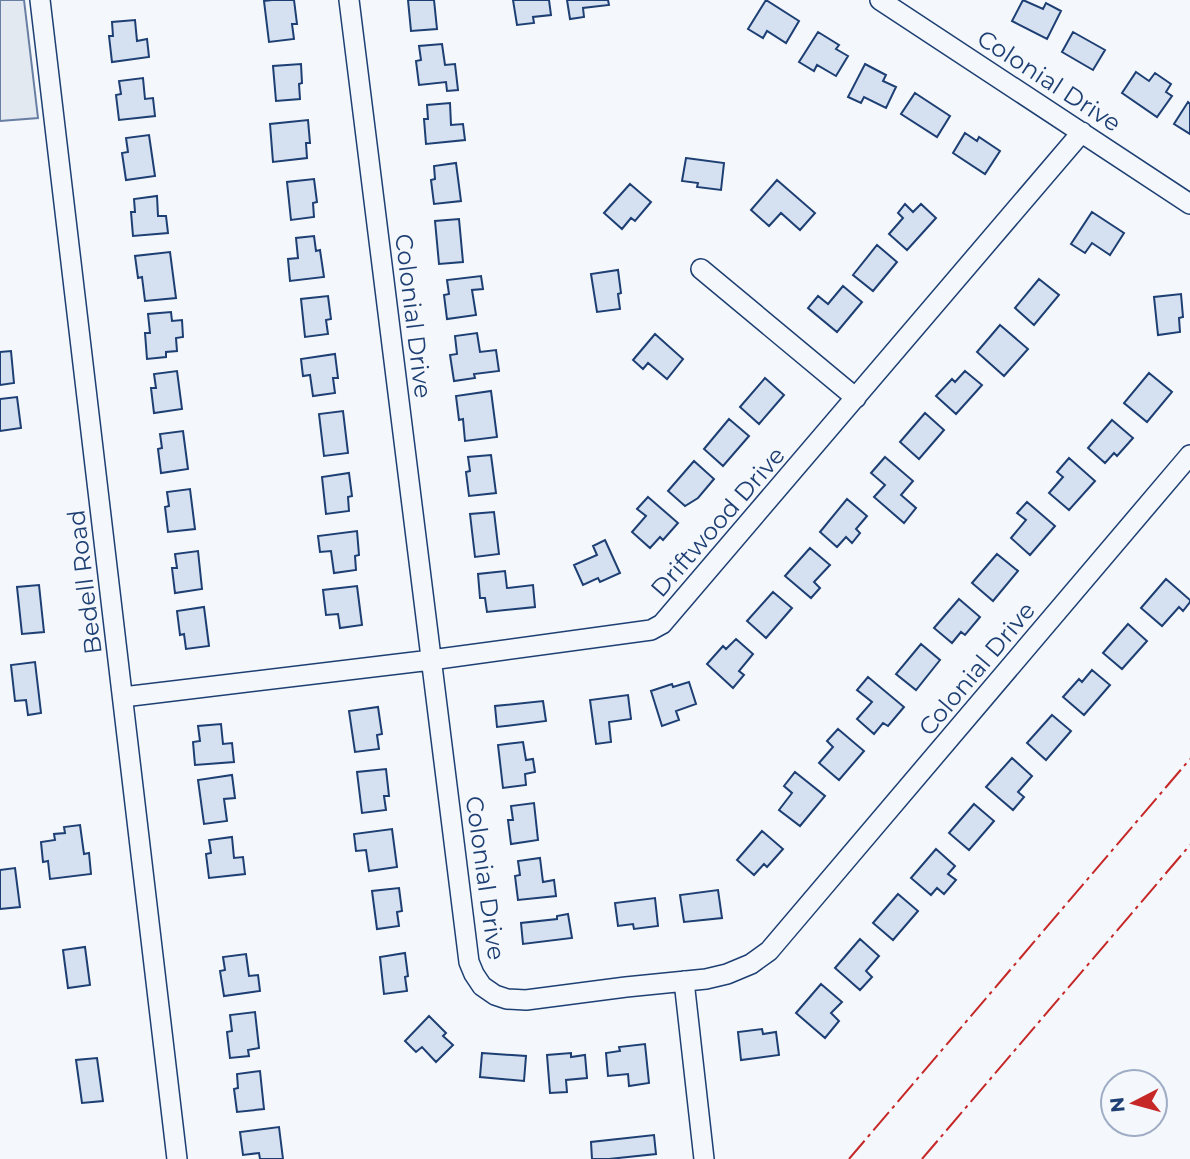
<svg xmlns="http://www.w3.org/2000/svg" width="1190" height="1159" font-family="Montserrat,sans-serif">
	<style>
		.green { fill: #e3e9f0; stroke: #687fa3; stroke-width: 2 }
		.building { fill: #d5e0f0; stroke: #1d3f73; stroke-width: 2 }
		.lines { fill: none; stroke-linecap: round; stroke-linejoin: round }
		.minor-casing { stroke: #1d3f73; stroke-width: 22 }
		.minor { stroke: #f4f7fb; stroke-width: 19 }
		.power { stroke: #c62828; stroke-width: 2; stroke-dasharray: 24 5 3.5 5; stroke-linecap: butt }
		.labels { text-anchor: middle; stroke-width: 5; stroke-linejoin: round; paint-order: stroke }
		.street-label { font-size: 24px; fill: #1d3f73; stroke: #f4f7fb }
	</style>
	<rect width="100%" height="100%" fill="#f4f7fb"/>
	<path class="green" d="M0 0H24L38 118 0 121Z"/>
	<path class="building" d="M272 0H294L297 24H292L294 39 269 42 264 1Z
		M408 0H434L437 29 411 31Z
		M513 0H549L551 15 533 17 534 23 517 25Z
		M567 0H608L609 5 583 8 584 17 570 19Z
		M766 0 799 21 786 43 767 31 763 38 748 29Z
		M1023 0 1043 9 1046 3 1061 11 1047 39 1012 21Z
		M135 20 137 41 147 39 149 57 112 62 109 36H113L112 22Z
		M818 32 839 45 836 49 848 56 836 76 817 65 814 71 799 62Z
		M1073 32 1105 50 1093 70 1062 52Z
		M442 44 445 65 455 64 458 90 447 91 446 82 419 85 416 61 421 60 419 46Z
		M301 64 302 83 299 84 300 99 276 101 273 66Z
		M865 64 886 75 883 81 896 87 886 108 864 97 861 103 848 97Z
		M1136 72 1149 81 1155 73 1171 84 1166 92 1172 96 1157 117 1122 93Z
		M143 78 145 99 153 98 155 116 119 120 116 95 121 94 119 81Z
		M915 93 950 116 937 137 901 114Z
		M1188 102 1190 104V134L1174 124Z
		M450 103 451 125 463 124 465 140 426 144 424 119H428L427 105Z
		M308 120 310 143H306L307 158 273 162 270 124Z
		M965 133 977 141 979 137 1000 151 985 174 953 153Z
		M149 135 155 176 126 180 122 153 128 152 126 138Z
		M686 158 724 163 721 190 697 187 698 183 682 181Z
		M456 163 461 201 434 204 431 180 435 179 434 166Z
		M314 179 317 202 313 203 314 217 291 220 287 182Z
		M777 180 815 213 800 230 781 213 769 226 751 210Z
		M630 184 651 202 635 221 631 218 622 229 604 213Z
		M157 196 158 216H166L168 233 133 236 131 212H135L134 199Z
		M905 204 913 212 921 204 936 218 907 250 889 234 903 218 898 213Z
		M1092 212 1124 233 1110 255 1092 243 1085 253 1071 244Z
		M459 219 463 262 439 264 435 221Z
		M314 236 316 251 320 250 324 277 290 281 288 259 298 258 296 238Z
		M877 245 897 262 873 291 853 275Z
		M170 252 176 298 145 301 142 277 138 278 135 256Z
		M618 270 621 293 618 294 620 309 597 312 591 274Z
		M481 276 483 289 472 290 476 315 447 319 444 295 449 294 447 280Z
		M1039 279 1059 295 1034 325 1015 308Z
		M843 286 862 302 837 332 808 308 818 296 828 304Z
		M1181 294 1183 317 1179 318 1180 332 1158 335 1154 297Z
		M328 296 331 319 326 320 328 334 305 337 301 299Z
		M171 312 172 321 182 320 183 337 176 338 177 351 166 352V357L147 359 145 333H150L148 314Z
		M1000 325 1028 349 1004 376 977 352Z
		M477 333 480 352 496 350 499 371 474 374 475 378 454 381 450 355 457 354 455 336Z
		M655 334 683 359 667 379 648 363 643 369 633 360Z
		M11 351 14 383 0 385V352Z
		M335 354 338 378H333L335 393 313 396 310 375 303 376 301 359Z
		M177 371 182 409 154 413 151 388H156L154 374Z
		M965 371 982 385 956 414 936 396 952 379 955 382Z
		M1149 373 1172 392 1147 422 1124 403Z
		M765 378 784 395 759 424 740 407Z
		M491 391 497 437 465 441 463 419 459 420 456 396Z
		M17 397 21 428 0 431V399Z
		M343 411 348 453 324 456 319 414Z
		M925 413 944 430 919 459 900 442Z
		M729 419 749 436 723 466 704 449Z
		M1112 420 1133 438 1117 456 1114 453 1105 463 1088 448Z
		M183 431 188 469 161 473 158 449 162 448 160 434Z
		M491 455 496 493 469 496 466 472 470 471 468 457Z
		M885 457 913 481 901 495 916 508 904 523 874 497 885 485 871 473Z
		M1069 458 1095 481 1069 510 1049 493 1063 477 1057 472Z
		M694 461 714 479 698 498 685 506 668 491Z
		M349 473 352 496 348 497 349 511 326 514 322 477Z
		M190 489 195 529 168 532 165 507 169 506 167 492Z
		M648 497 678 523 663 540 660 537 650 548 632 532 646 516 637 509Z
		M847 499 867 516 856 529 860 533 852 543 846 537 837 547 820 532Z
		M1027 502 1055 526 1030 555 1011 538 1026 520 1017 513Z
		M494 512 499 554 475 557 470 514Z
		M357 531 359 555 355 556 356 570 334 573 331 551 320 552 318 536Z
		M605 540 620 573 600 582 598 578 583 585 574 565 597 555 593 546Z
		M810 548 830 565 814 582 820 588 811 598 785 576Z
		M198 551 202 589 175 593 172 568H177L175 554Z
		M997 554 1018 571 993 601 972 583Z
		M505 571 507 588 533 585 535 607 487 612 485 598H480L478 574Z
		M1166 579 1190 600V602L1183 611 1179 607 1162 626 1141 608Z
		M39 585 44 632 22 634 17 587Z
		M357 586 362 625 340 628 338 614 326 615 323 590Z
		M773 592 792 608 766 638 747 621Z
		M959 599 980 617 965 635 961 632 952 643 934 628Z
		M204 607 209 646 186 649 184 634 180 635 177 611Z
		M1128 624 1147 641 1122 669 1103 653Z
		M736 639 753 654 739 671 744 675 733 688 707 664 723 646 726 649Z
		M921 644 940 660 916 690 896 674Z
		M35 662 41 713 28 715 26 700 15 701 11 665Z
		M1092 670 1110 685 1084 715 1063 697 1079 679 1082 682Z
		M868 677 904 707 888 726 883 723 874 734 857 719 872 702 857 690Z
		M689 682 696 704 676 711 679 720 662 726 651 691 672 684 673 687Z
		M628 695 631 719 609 722 611 742 596 744 590 700Z
		M543 701 546 721 497 727 495 706Z
		M378 707 382 734 377 735 379 749 355 752 349 711Z
		M1052 715 1071 731 1046 760 1027 743Z
		M221 724 223 744 232 743 234 762 195 765 193 742 200 741 198 726Z
		M838 729 864 751 839 780 819 763 833 747 827 741Z
		M523 742 526 760 533 759 535 772 525 774 526 785 503 788 498 745Z
		M1012 758 1032 776 1018 792 1024 797 1013 810 986 787Z
		M386 769 389 796H384L386 810 362 813 357 772Z
		M795 772 825 796 800 826 779 810 792 793 784 786Z
		M232 775 235 798 224 799 227 821 204 824 198 780Z
		M534 803 538 840 511 844 508 820H513L511 806Z
		M974 804 994 821 969 850 949 833Z
		M80 825 84 854 89 853 91 874 50 879 48 861 43 862 41 842 55 840 54 834 65 833 64 827Z
		M392 829 397 867 369 871 366 850 356 851 354 834Z
		M762 831 783 849 767 867 764 864 754 875 737 860Z
		M232 837 234 858 243 857 245 874 209 878 206 854 211 853 209 840Z
		M936 849 955 866 948 874 956 880 944 894 937 888 931 895 911 878Z
		M540 858 543 882 554 880 556 896 518 900 515 876 520 875 518 861Z
		M15 868 20 907 0 909V870Z
		M399 888 402 911 397 912 399 926 377 929 372 891Z
		M718 890 722 918 684 922 680 895Z
		M898 894 918 911 893 940 873 923Z
		M655 898 658 926 634 929 633 924 618 926 615 903Z
		M568 914 572 938 523 944 521 923 557 919V916Z
		M860 939 879 956 866 971 872 977 860 990 835 968Z
		M85 947 90 985 68 988 63 950Z
		M405 953 408 976 405 977 407 991 384 994 380 957Z
		M246 954 249 976 258 975 260 991 224 996 220 971 225 970 223 957Z
		M821 984 842 1002 831 1013 839 1021 825 1038 796 1013Z
		M255 1012 259 1048 248 1050 249 1056 230 1058 227 1032 232 1031 230 1015Z
		M429 1016 446 1033 443 1036 453 1045 436 1062 422 1047 416 1052 405 1041Z
		M762 1029 763 1034 776 1032 779 1055 741 1060 738 1032Z
		M645 1044 649 1083 629 1086 628 1074 608 1076 606 1053 620 1051 619 1047Z
		M482 1053 526 1056 524 1081 480 1077Z
		M571 1053V1057L585 1055 587 1078 566 1080 567 1092 550 1093 547 1055Z
		M97 1058 103 1101 82 1103 76 1060Z
		M260 1071 264 1109 237 1112 234 1089 238 1088 237 1074Z
		M279 1127 283 1159H260L259 1153 243 1155 240 1132Z
		M654 1135 656 1154 609 1159H592L591 1142Z"/>
	<g class="lines">
		<defs>
			<path id="minor" d="M40 0 177 1159
				M349 0 469 962 474 974 482 986 495 995 507 999 526 1000 626 987 706 979 727 974 751 964 769 951 1190 455
				M880 0 1190 204
				M701 269 856 398
				M123 697 431 660 651 630 662 624 1082 132
				M684 981 704 1159"/>
		</defs>
		<use href="#minor" class="minor-casing"/>
		<use href="#minor" class="minor"/>
		<path class="power" d="M849 1159 1190 759
			M922 1159 1190 845"/>
	</g>
	<g class="labels">
		<g class="street-label">
			<text transform="translate(1049 81) rotate(33)" y="8">Colonial Drive</text>
			<text transform="translate(413 316) rotate(83)" y="8">Colonial Drive</text>
			<text transform="translate(718 522) rotate(-49)" y="8">Driftwood Drive</text>
			<text transform="translate(85 582) rotate(-97)" y="8">Bedell Road</text>
			<text transform="translate(977 669) rotate(-50)" y="8">Colonial Drive</text>
			<text transform="translate(485 878) rotate(82)" y="8">Colonial Drive</text>
		</g>
	</g>
	<g transform="translate(1134 1103) rotate(264)"><circle r="33" fill="#f4f7fb" stroke="#9eadc5" stroke-width="2"/>
	<path d="M0-5L12 26L0 18L-12 26Z" fill="#c62828"/>
	<text y="-10" font-size="19" font-weight="bold" text-anchor="middle" fill="#1d3f73">N</text>
	</g>
</svg>
